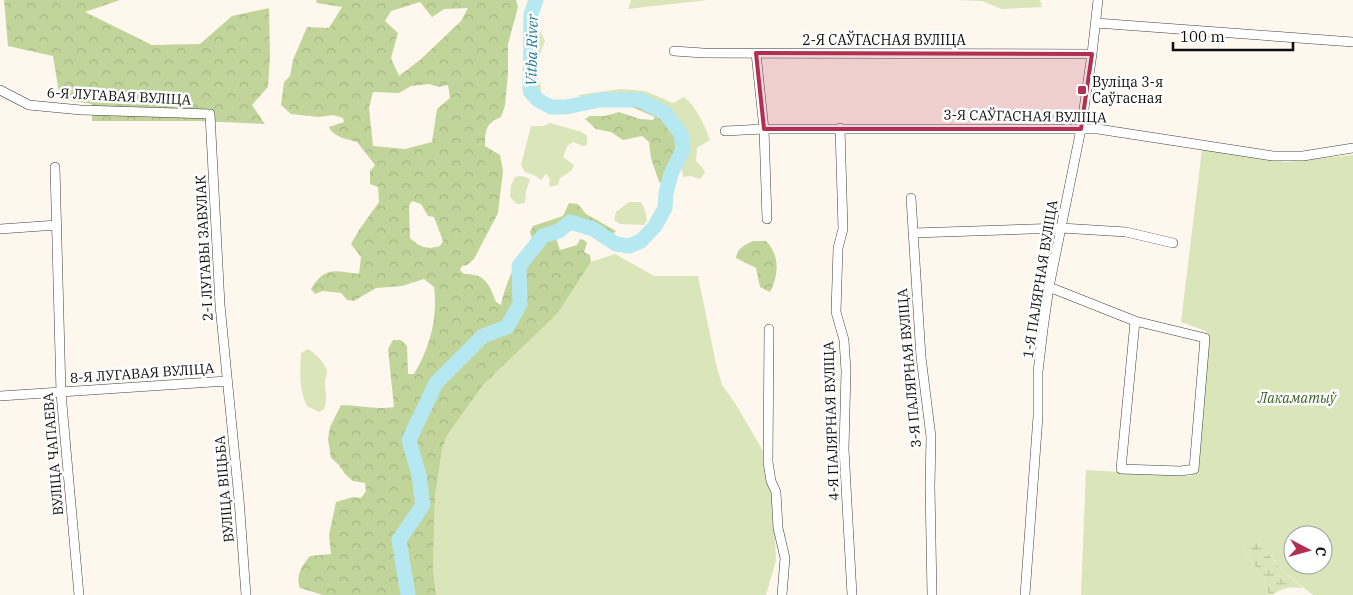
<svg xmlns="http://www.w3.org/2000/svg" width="1353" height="595" font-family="'IBM Plex Serif',serif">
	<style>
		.grass { fill: #dae5ba; fill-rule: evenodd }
		.forest { fill: url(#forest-crowns); fill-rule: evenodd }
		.wetland { fill: url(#wetland-marsh) }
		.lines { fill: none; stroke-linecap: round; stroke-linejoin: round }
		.river { stroke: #b6e8f1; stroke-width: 15 }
		.minor-casing { stroke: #404040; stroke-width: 10 }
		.minor { stroke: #fff; stroke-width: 9 }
		.marked { fill: #b13052; fill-opacity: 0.2; stroke: #b13052; stroke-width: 4; stroke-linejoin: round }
		.poi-dot { fill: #b13052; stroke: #fff; stroke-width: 2 }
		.labels { text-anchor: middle; stroke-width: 5; stroke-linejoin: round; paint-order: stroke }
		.street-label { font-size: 14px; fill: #0d0d0d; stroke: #fff }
		.poi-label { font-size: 14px; fill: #0d0d0d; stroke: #fff; text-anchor: start }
		.park-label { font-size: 14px; font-style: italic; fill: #3c5f22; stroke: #fff }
		.water-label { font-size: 15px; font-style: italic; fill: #207a94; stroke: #fff }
	</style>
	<defs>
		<pattern id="forest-crowns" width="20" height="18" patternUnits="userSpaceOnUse" patternTransform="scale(1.25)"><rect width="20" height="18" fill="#c1d59b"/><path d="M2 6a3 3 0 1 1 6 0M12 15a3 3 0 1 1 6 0" fill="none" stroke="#a5b684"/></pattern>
		<pattern id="wetland-marsh" width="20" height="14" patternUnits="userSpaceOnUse" patternTransform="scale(1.25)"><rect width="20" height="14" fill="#dae5ba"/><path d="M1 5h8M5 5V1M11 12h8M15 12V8" fill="none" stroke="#bac39f"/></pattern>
	</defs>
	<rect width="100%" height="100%" fill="#fef7ee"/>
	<path class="grass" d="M631 0H707L628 9Z
		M957 0H1040L1042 7 1002 9 982 1Z
		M540 31 545 41C541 50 536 63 537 74 538 85 544 84 539 97L529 91C524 75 525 46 532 32Z
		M621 89 645 91 673 103 684 97C697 108 704 124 710 140L697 148 696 161 702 167 705 173 700 179 691 176 683 177 681 164 686 144 683 129 669 112 646 98 617 95 584 99 578 95Z
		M550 123 582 132 587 136V145L583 146 573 142 567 146 563 157 574 165 572 170 560 178 558 185 549 187 550 179 546 174 541 180 534 175 525 172 521 165 531 126H544Z
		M1202 149 1286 162 1353 155V595H1313L1283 571 1267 552 1243 548 1264 581 1269 595H1081L1086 470 1191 476 1198 465 1206 331 1181 322ZM1293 535H1323V565H1293Z
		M520 176 526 177 530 180 526 191 525 203 517 204 510 197 511 185 515 177Z
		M629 202H641L645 210 647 220 644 225 620 224 614 220 616 212Z
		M615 254 654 276H698L716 364 722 385 735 403 763 451 773 500 776 560 766 595H436L433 568 435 497 442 450 446 437 483 385 558 313 591 262Z
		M308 349C314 352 328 366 327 373 327 377 324 380 325 385 326 394 327 399 324 409L319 412 307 406C299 389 300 372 301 353Z"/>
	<path class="forest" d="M4 0H120L85 12 152 45 200 44 232 16 269 8 270 57 268 87 252 105 265 124 198 121H92V104L60 99 53 56 8 46Z
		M316 0H516L518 7 508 44V73L505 106 501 117C486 123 485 130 485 146L500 155 503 171 498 213 474 259 467 265 462 266 460 270 464 274C486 274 489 284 496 302L501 305C506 280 518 258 532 239L530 232 533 226 563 216 569 203 578 204 586 214 616 231 611 237 570 227 562 231 556 238 560 250 577 245 580 239 584 240 587 243 584 252 590 255 591 262 558 313 483 385 446 437 442 450 435 497 433 568 436 595H323L300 588C295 575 302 566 310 556L331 554 329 535 336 502 353 497 361 498 366 491 365 483 353 481 345 474 339 465 331 458 328 439 330 427 341 405C360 405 374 410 394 407L388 349 393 340H401L407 346 408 374H414C430 348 438 317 434 287L424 279 402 286 376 288 354 301 347 300 341 293 323 291 315 294 311 289C325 266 335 271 359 274L361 257 351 244 359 230 379 202 378 187 370 184V171L375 165 357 142C347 139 333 137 329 127L344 122 343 118 333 115 319 117 291 114 281 105 284 82 290 76 293 60 307 27 329 28 342 7 317 3ZM420 2 432 17 444 9 468 8 461 21 420 60 399 76 391 58 398 33 385 21 391 11ZM429 84 439 87 448 85 450 98 437 109 432 142 405 149 373 146 369 108 373 92 399 93 411 86ZM412 201 421 204 428 216 434 217 443 241 440 246C426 250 420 247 410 238L409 206Z
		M625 102C653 105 668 117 679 143L664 184 659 182 651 158 649 142 642 136 623 140 611 132 596 129 585 119 590 116H605L619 112 640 119 653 120 655 117 627 105Z
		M753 241H766C780 255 779 275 770 292L760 287 756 268 736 258C737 248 745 245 753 241Z"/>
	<path class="wetland" d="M1253 537 1283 571 1303 588C1292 587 1282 587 1273 595H1269L1264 581 1243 548Z"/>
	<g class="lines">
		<path class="river" d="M408 595 399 540 423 505 419 475 409 440 436 383 483 336 507 327 520 304 519 266 543 236 559 231 570 222 593 229 616 244 629 246 641 241 655 226 665 208 666 193 671 174 683 149 681 134 665 113 640 100H600L566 107H551L538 100 530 91 531 14 536 0"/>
		<defs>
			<path id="minor" d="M1096 23 1353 42
				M674 51 703 53 1092 54
				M756 53 764 129 767 219
				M0 90 29 105 81 110 210 114 220 305 239 499 246 595
				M840 128 843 229 838 248 836 312 844 340 846 371 844 449 852 595
				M725 131 764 129H1098L1273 156H1303L1353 148
				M55 167 61 393 79 595
				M911 198 921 357 931 437 930 486 932 595
				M0 229 57 225
				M914 233 1061 228 1126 232 1173 243
				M1049 287 1135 321 1205 338 1194 469 1181 471 1121 469 1135 321
				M769 329 768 462 771 481 776 492 778 528 785 558 782 595
				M0 396 227 381
				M1025 595 1038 416V372L1043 329 1049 287 1081 129 1092 54 1098 0"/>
		</defs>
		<use href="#minor" class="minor-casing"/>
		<use href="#minor" class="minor"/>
	</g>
	<path class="marked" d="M756 53 1092 54 1081 129H764Z"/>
	<rect class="poi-dot" x="1077" y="85" width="10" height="10" rx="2.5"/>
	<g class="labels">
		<g class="street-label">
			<text x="884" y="45">2-Я САЎГАСНАЯ ВУЛІЦА</text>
			<text transform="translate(119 96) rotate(3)" y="5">6-Я ЛУГАВАЯ ВУЛІЦА</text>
			<text transform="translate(1025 116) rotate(1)" y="5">3-Я САЎГАСНАЯ ВУЛІЦА</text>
			<text transform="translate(204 248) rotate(-93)" y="5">2-І ЛУГАВЫ ЗАВУЛАК</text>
			<text transform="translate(1040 279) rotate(-81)" y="5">1-Я ПАЛЯРНАЯ ВУЛІЦА</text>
			<text transform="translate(909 368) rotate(-95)" y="5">3-Я ПАЛЯРНАЯ ВУЛІЦА</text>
			<text transform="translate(142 373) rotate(-4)" y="5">8-Я ЛУГАВАЯ ВУЛІЦА</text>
			<text transform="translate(831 421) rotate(-92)" y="5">4-Я ПАЛЯРНАЯ ВУЛІЦА</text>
			<text transform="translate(53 454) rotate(-95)" y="5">ВУЛІЦА ЧАПАЕВА</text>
			<text transform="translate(224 489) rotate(-95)" y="5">ВУЛІЦА ВІЦЬБА</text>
		</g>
		<g class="poi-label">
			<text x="1092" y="87">Вуліца 3-я<tspan x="1092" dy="16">Саўгасная</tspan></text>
		</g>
		<g class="park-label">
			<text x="1297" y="403">Лакаматыў</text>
		</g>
		<g class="water-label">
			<text transform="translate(532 50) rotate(-89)" y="5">Vitba River</text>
		</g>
	</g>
	<g transform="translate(1308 550) rotate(96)"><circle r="24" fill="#ffffff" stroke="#9e9e9e"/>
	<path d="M0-4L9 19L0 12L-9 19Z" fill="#b13052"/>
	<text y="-8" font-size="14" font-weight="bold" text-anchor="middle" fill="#0d0d0d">С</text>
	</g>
	<path d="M1173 42v8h120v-8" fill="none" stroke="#0d0d0d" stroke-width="2.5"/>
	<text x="1180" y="42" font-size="15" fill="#0d0d0d" stroke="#ffffff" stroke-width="4" paint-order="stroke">100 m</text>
</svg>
